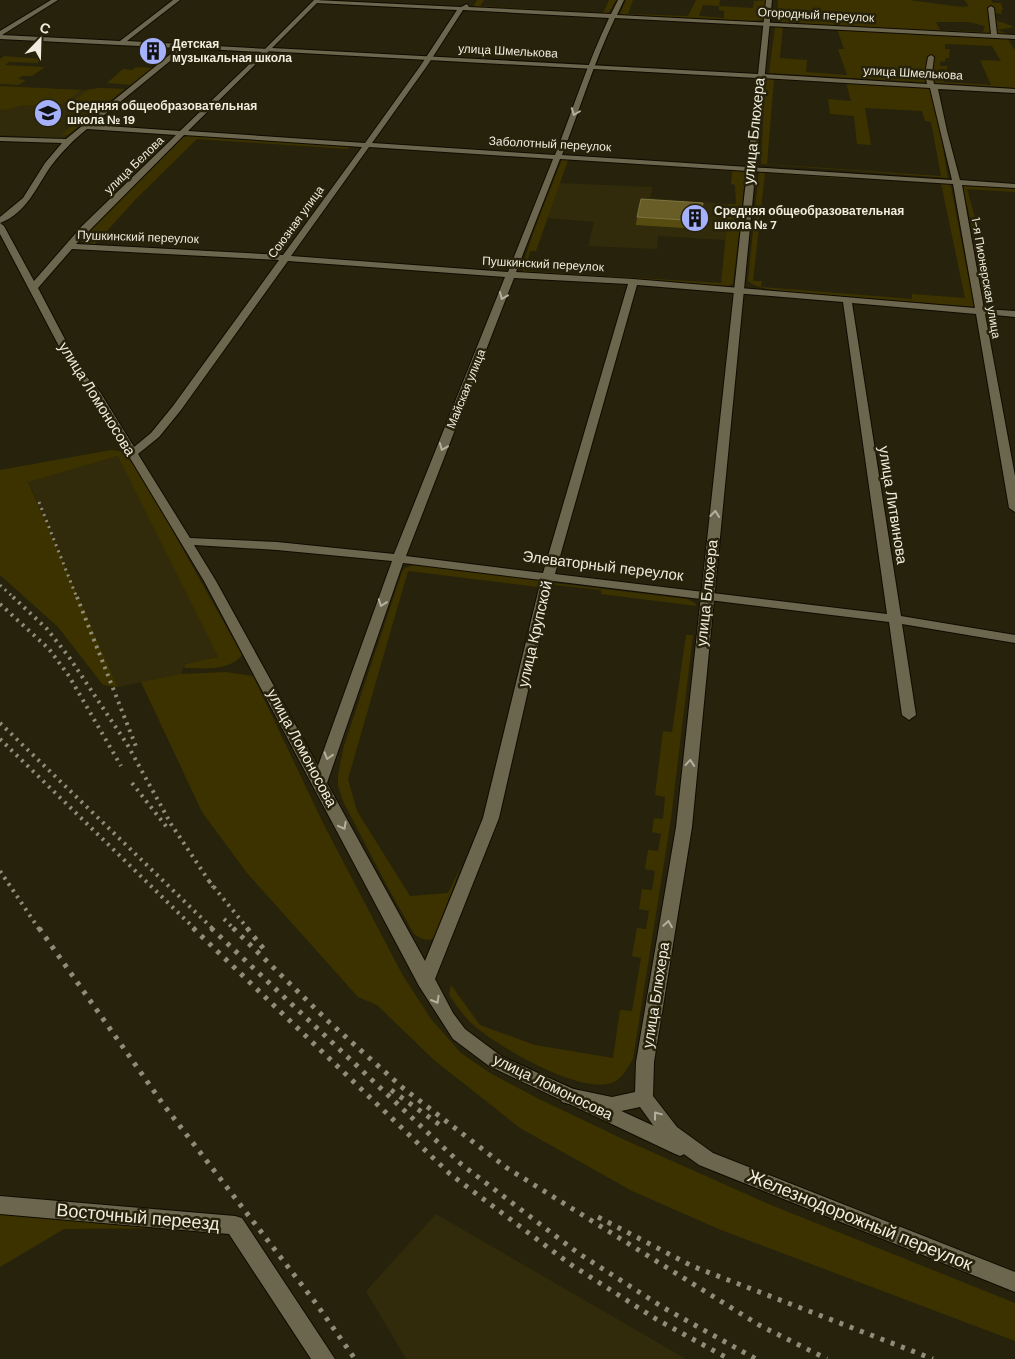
<svg xmlns="http://www.w3.org/2000/svg" width="1015" height="1359" font-family="'DM Sans',sans-serif">
	<style>
		.built { fill: #312b0b }
		.green { fill: #3c3200; fill-rule: evenodd }
		.lines { fill: none; stroke-linecap: round; stroke-linejoin: round }
		.minor-casing { stroke: #100b00; stroke-width: 2 }
		.tertiary-casing { stroke: #100b00; stroke-width: 2 }
		.minor { fill: #6b664d; fill-rule: evenodd }
		.tertiary { fill: #6b664d; fill-rule: evenodd }
		.rail-far2 { stroke: #908c7a; stroke-width: 3; stroke-dasharray: 2 4.5; stroke-linecap: butt }
		.rail-far1 { stroke: #908c7a; stroke-width: 4; stroke-dasharray: 2.5 5; stroke-linecap: butt }
		.rail { stroke: #908c7a; stroke-width: 5; stroke-dasharray: 4 7; stroke-linecap: butt }
		.wall { fill: #574c10 }
		.building { fill: #685d26; stroke: #7d7443 }
		.oneway { stroke: #b4b09d }
		.labels { text-anchor: middle; stroke-width: 5; stroke-linejoin: round; paint-order: stroke }
		.far-street-label { font-size: 12px; fill: #f0eddf; stroke: #27220b }
		.far-poi-label { font-size: 12px; font-weight: bold; fill: #f0eddf; stroke: #27220b; text-anchor: start }
		.street-label { font-size: 15px; fill: #f0eddf; stroke: #27220b }
		.near-street-label { font-size: 18px; fill: #f0eddf; stroke: #27220b }
	</style>
	<rect width="100%" height="100%" fill="#27220b"/>
	<path class="built" d="M0 87 87 90 99 88 125 89 63 139 0 135Z
		M559 183 653 187 650 198 729 204 726 240 658 236 657 249 588 246 594 222 547 218Z
		M119 456 218 657 185 664 181 674 118 687 28 481Z
		M436 1214 686 1359H406L366 1291Z"/>
	<path class="green" d="M477 0H484L480 6 603 13 609 0H616L608 14 473 7Z
		M626 0H633L628 14 688 16 696 0H720L719 6 703 5 699 16 724 18V11L719 10V6L753 8 754 1 766 0 764 20 750 21 624 15 620 14Z
		M778 0H909L962 7 969 6 964 0H991L993 3H1001L1003 10H1001L1002 14 994 13 996 20 1015 27 997 30 1015 36 779 23 777 22ZM936 22H968L985 26 983 32 940 30Z
		M778 25 1015 37 1007 38 1015 50V88L769 73 775 27ZM783 26 837 29 844 49H838L847 75 806 72 807 60 780 58ZM945 44 992 46 1001 61 980 60 991 85 944 82 940 69 947 70V66H940V62L946 61 945 58H949L950 49H945Z
		M4 56 44 59 37 63 9 62 5 65 45 67 32 76H22L18 79 26 80 19 85 0 84V59Z
		M136 67 153 68 131 85 107 83 123 69 132 70Z
		M765 78 929 87 933 90 948 178 761 164ZM774 80 846 83 851 101 828 99 830 114 854 116 857 144 871 145 865 108 922 111 925 121 931 122 941 176 767 164Z
		M0 87 1 86 81 90 63 104H55L51 107 22 105 8 110 0 109Z
		M99 88 125 89 68 135H61L78 121 67 120 69 119H81L95 108 67 106 87 90Z
		M189 135 350 146 348 149 197 139 137 198 95 244 81 242 92 227 182 138Z
		M563 157 746 169 740 222 727 221 729 204H736L735 185 731 184 732 171 568 160 536 251H530L525 271 721 283 727 224 740 225 733 284 728 286 523 272C519 264 557 173 563 157Z
		M759 170 848 176V179L765 173 753 281H762L761 287 912 299V294L965 298 941 183 861 178 948 183 951 187 974 307 779 291C768 289 756 288 748 281Z
		M962 184 1015 187V192L967 189 979 232 973 231Z
		M111 450 126 452 132 458 242 655C229 672 202 668 184 668L185 664 218 657 118 456 28 482 118 687 103 685 58 627 0 575V470Z
		M413 565 541 579 538 587 408 571 348 779 357 811 410 896 448 893 462 864 434 939C425 941 421 939 414 934L385 882 344 803 338 786V774L344 746 402 572 405 568Z
		M555 583 687 599 695 603 696 606 601 594V590L555 585Z
		M686 635H693L671 819 633 1059C628 1067 623 1078 614 1082 583 1097 494 1045 470 1022 462 1014 456 1004 449 995L451 985 480 1025 535 1045 613 1058 620 1010 632 1011 641 958 632 956 637 928 646 929 649 911 639 909 642 889 652 890 655 871 645 869 648 850 658 851 661 834 652 832 654 818 663 819 665 797 655 795 663 731 672 732Z
		M226 672 253 676 324 825 402 974 431 1019 461 1053 490 1073 537 1098 625 1140 771 1205 1015 1303V1341L721 1230 632 1191 520 1128 434 1060 377 1005 358 997 247 873 202 812 141 682 181 674Z
		M0 1214 195 1222 201 1228 64 1229 0 1267Z"/>
	<g class="lines">
		<defs>
			<path id="minor" d="M51 0H58L2 35 120 41 173 0H180L127 41 269 49V51L188 131 365 143 421 65 457 10 316 3 314 0 461 7 467 4 469 7 611 14 618 0H624L617 15 991 34 988 8 991 6 994 8 997 34 1015 35V39L615 18C594 62 580 109 562 155L952 180 930 88 760 78 757 76 760 74 927 84 925 74 928 57 931 55 934 57 932 74 934 84 1015 89V93L938 89 947 131 960 180 1015 184V188L962 185 984 309 1015 311V317L985 314 1015 476V512L1009 508 976 314 852 303 901 616 1015 635V643L902 624 916 715 909 720 902 715 889 622 553 581 499 818 435 979 453 1013 465 1029 501 1056 687 1141 690 1147 687 1153 680 1156 673 1153 489 1066 453 1039 419 986 204 581 91 393 72 371 0 234V217L23 198 45 163 62 143 0 141V137L66 139 178 48 0 39V31ZM463 10 609 18C588 62 573 109 555 155L372 143 427 66ZM186 48 262 52 180 131 92 125ZM87 129 176 135 82 226 34 281 4 226 0 223C26 214 37 186 51 166 62 152 73 140 87 129ZM184 135 362 147 283 255 76 244ZM369 147 553 159 508 272 291 256ZM560 159 953 184 975 308 633 279 516 272ZM72 249 279 260 173 406 151 433 134 447 100 392 81 370 38 288ZM288 261 505 277 394 554 277 542 190 538 138 454 159 437 181 410ZM514 278 628 284 543 573 406 556ZM637 285 843 302 887 614 555 574ZM194 545 277 550 392 561 318 766 216 581ZM403 563 541 580 483 818 425 961 327 783Z
				M0 1196 235 1216 242 1218 335 1359H311L229 1234 0 1214Z"/>
			<path id="tertiary" d="M314 0H320L272 48 758 74 766 0H772L692 827 654 1062 653 1096 677 1127 713 1153 1015 1272V1292L699 1165 663 1139 640 1107 612 1113 569 1104 562 1102 560 1096 562 1090 569 1088 612 1097 635 1092 636 1062 676 827 757 78 265 51V49Z"/>
		</defs>
		<use href="#minor" class="minor-casing"/>
		<use href="#tertiary" class="tertiary-casing"/>
		<use href="#minor" class="minor"/>
		<use href="#tertiary" class="tertiary"/>
		<path class="rail-far2" d="M39 502 77 598
			M0 585 14 598"/>
		<path class="rail-far1" d="M13 597 47 629 69 657 127 744 171 824 213 887
			M77 597 137 749
			M0 604 49 649 69 676 121 766
			M0 723 213 929
			M0 739 195 929
			M132 783 169 830
			M0 871 39 929
			M209 881 248 929
			M224 919 234 929"/>
		<path class="rail" d="M39 928 163 1104 315 1302 355 1359
			M193 928 450 1174 570 1264 656 1319 729 1359
			M211 928 461 1164 578 1253 664 1308 756 1359
			M233 928 329 1022 403 1088 507 1168 759 1325 827 1359
			M247 928 267 953
			M391 1090 440 1125
			M598 1217 692 1266 933 1359"/>
	</g>
	<path class="wall" d="M703 211 700 229 636 225 637 217Z"/>
	<path class="building" d="M641 199 703 203 700 221 637 217Z"/>
	<defs><path id="oneway-chevron" d="M-2-3.5L2.5 0L-2 3.5" fill="none" stroke-width="1.6" stroke-linecap="round" stroke-linejoin="round" transform="scale(1.25)"/></defs>
	<g class="oneway">
		<use href="#oneway-chevron" transform="translate(575 112) rotate(111)"/>
		<use href="#oneway-chevron" transform="translate(503 296) rotate(112)"/>
		<use href="#oneway-chevron" transform="translate(443 447) rotate(112)"/>
		<use href="#oneway-chevron" transform="translate(715 514) rotate(-84)"/>
		<use href="#oneway-chevron" transform="translate(382 603) rotate(110)"/>
		<use href="#oneway-chevron" transform="translate(328 756) rotate(107)"/>
		<use href="#oneway-chevron" transform="translate(690 763) rotate(-85)"/>
		<use href="#oneway-chevron" transform="translate(343 826) rotate(62)"/>
		<use href="#oneway-chevron" transform="translate(668 924) rotate(-81)"/>
		<use href="#oneway-chevron" transform="translate(436 1000) rotate(60)"/>
		<use href="#oneway-chevron" transform="translate(657 1115) rotate(-127)"/>
	</g>
	<defs>
		<symbol id="building-disc" viewBox="-11 -11 22 22"><circle r="9.5" fill="#a6b1fc" stroke="#27220b"/><path d="M-4-6H4V6H1V3H-1V6H-4ZM-2.5-4.3h1.7v1.8h-1.7ZM.8-4.3h1.7v1.8H.8ZM-2.5-1h1.7V.8h-1.7ZM.8-1h1.7V.8H.8Z" fill="#111"/></symbol>
		<symbol id="school-disc" viewBox="-11 -11 22 22"><circle r="9.5" fill="#a6b1fc" stroke="#27220b"/><path d="M0-5L7-2L0 1L-7-2ZM-4 1L0 2.5L4 1V4Q0 6-4 4Z" fill="#111"/></symbol>
	</defs>
	<g fill-rule="evenodd">
		<use href="#building-disc" x="137" y="35" width="32" height="32"/>
		<use href="#school-disc" x="32" y="97" width="32" height="32"/>
		<use href="#building-disc" x="679" y="202" width="32" height="32"/>
	</g>
	<g class="labels">
		<g class="far-street-label">
			<text transform="translate(816 15) rotate(3)" y="4">Огородный переулок</text>
			<text transform="translate(508 51) rotate(3)" y="4">улица Шмелькова</text>
			<text transform="translate(913 73) rotate(3)" y="4">улица Шмелькова</text>
			<text transform="translate(550 144) rotate(3)" y="4">Заболотный переулок</text>
			<text transform="translate(134 165) rotate(-44)" y="4">улица Белова</text>
			<text transform="translate(296 222) rotate(-54)" y="4">Союзная улица</text>
			<text transform="translate(138 237) rotate(2)" y="4">Пушкинский переулок</text>
			<text transform="translate(543 264) rotate(3)" y="4">Пушкинский переулок</text>
			<text transform="translate(986 278) rotate(80)" y="4">1-я Пионерская улица</text>
			<text transform="translate(466 389) rotate(-68)" y="4">Майская улица</text>
		</g>
		<g class="far-poi-label">
			<text x="172" y="48">Детская<tspan x="172" dy="14">музыкальная школа</tspan></text>
			<text x="67" y="110">Средняя общеобразовательная<tspan x="67" dy="14">школа № 19</tspan></text>
			<text x="714" y="215">Средняя общеобразовательная<tspan x="714" dy="14">школа № 7</tspan></text>
		</g>
		<g class="street-label">
			<text transform="translate(754 131) rotate(-84)" y="5">улица Блюхера</text>
			<text transform="translate(97 399) rotate(58)" y="5">улица Ломоносова</text>
			<text transform="translate(893 505) rotate(81)" y="5">улица Литвинова</text>
			<text transform="translate(603 566) rotate(7)" y="5">Элеваторный переулок</text>
			<text transform="translate(707 593) rotate(-84)" y="5">улица Блюхера</text>
			<text transform="translate(535 634) rotate(-77)" y="5">улица Крупской</text>
			<text transform="translate(302 748) rotate(62)" y="5">улица Ломоносова</text>
			<text transform="translate(656 995) rotate(-81)" y="5">улица Блюхера</text>
			<text transform="translate(553 1087) rotate(26)" y="5">улица Ломоносова</text>
		</g>
		<g class="near-street-label">
			<text transform="translate(138 1217) rotate(5)" y="6">Восточный переезд</text>
			<text transform="translate(860 1220) rotate(22)" y="6">Железнодорожный переулок</text>
		</g>
	</g>
	<g transform="translate(40 40) rotate(23)" stroke="#27220b" stroke-width="4" paint-order="stroke">
	<path d="M0-4L9 19L0 12L-9 19Z" fill="#f0eddf"/>
	<text y="-8" font-size="14" font-weight="bold" text-anchor="middle" fill="#f0eddf">С</text>
	</g>
</svg>
